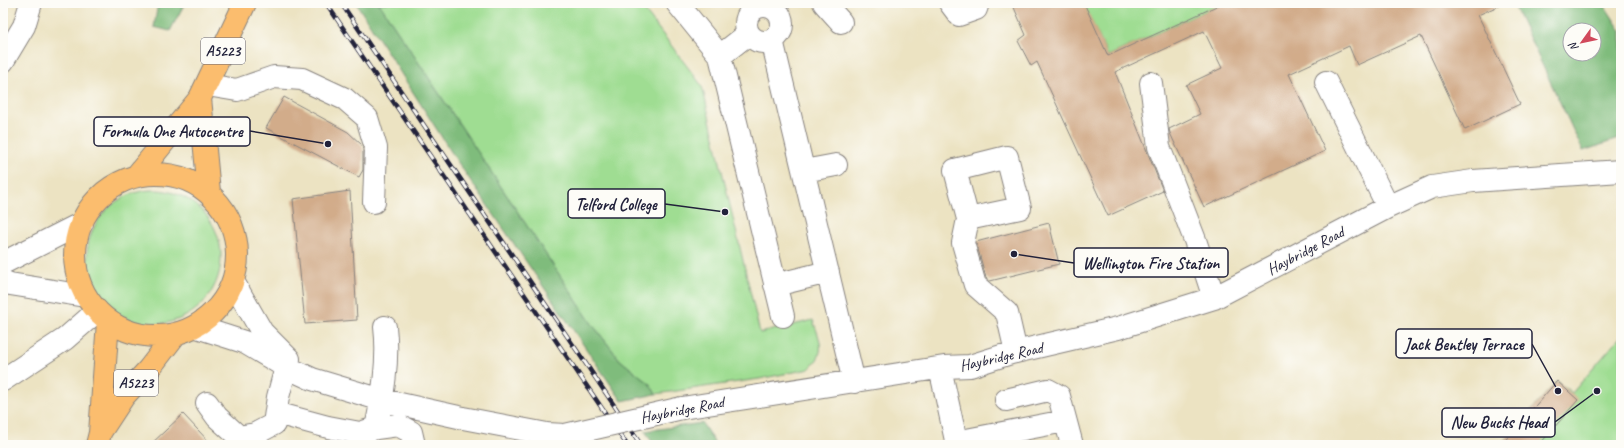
<svg xmlns="http://www.w3.org/2000/svg" width="1624" height="448" font-family="Caveat,sans-serif">
	<style>
		.green { fill: #9fdd92; stroke: #608066 }
		.forest { fill: #7fbc7c; stroke: #506f5c; fill-rule: evenodd }
		.building { fill: #d2ac8a }
		.lines { fill: none; stroke-linecap: round; stroke-linejoin: round }
		.minor-casing { stroke: #87827e; stroke-width: 24 }
		.major-casing { stroke: #87827e; stroke-width: 24 }
		.minor { stroke: #fff; stroke-width: 22 }
		.major { stroke: #fbbd6e; stroke-width: 22 }
		.rail-casing { stroke: #22223b; stroke-width: 4.5 }
		.rail { stroke: #fdfcf7; stroke-width: 3; stroke-dasharray: 9; stroke-linecap: butt }
		.minor-bridge-casing { stroke: #87827e; stroke-width: 24; stroke-linecap: butt }
		.minor-bridge { stroke: #fff; stroke-width: 22 }
		.labels { text-anchor: middle; stroke-width: 3; stroke-linejoin: round; paint-order: stroke }
		.shield { fill: #fdfcf7; stroke: #646373; stroke-width: 1 }
		.shield-label { font-size: 15px; font-weight: bold; fill: #22223b }
		.street-label { font-size: 16px; fill: #22223b; stroke: #fdfcf7 }
		.leader { fill: none; stroke: #22223b; stroke-width: 1.5 }
		.callout-dot { fill: #22223b; stroke: #fdfcf7; stroke-width: 1.5 }
		.callout { fill: #fdfcf7; stroke: #22223b; stroke-width: 1.5 }
		.callout-label { font-size: 17px; text-anchor: middle; font-weight: bold; fill: #22223b }
	</style>
	<rect width="100%" height="100%" fill="#fdfcf7"/>
	<filter id="ink" filterUnits="userSpaceOnUse"><feTurbulence type="fractalNoise" baseFrequency=".025" numOctaves="2"/><feDisplacementMap in="SourceGraphic" scale="8" xChannelSelector="R" yChannelSelector="G"/><feConvolveMatrix kernelMatrix="1 2 1 2 8 2 1 2 1" color-interpolation-filters="sRGB"/></filter>
	<filter id="wash" filterUnits="userSpaceOnUse"><feTurbulence type="fractalNoise" baseFrequency=".012" numOctaves="4" result="noise"/><feDisplacementMap in="SourceGraphic" scale="16" xChannelSelector="R" yChannelSelector="G"/><feGaussianBlur stdDeviation="0.9" result="paint"/><feColorMatrix in="noise" values="0 0 0 0 0 0 0 0 0 0 0 0 0 0 0 0 0 1.4 0 .05"/><feComposite in="paint" operator="in"/></filter>
	<g filter="url(#wash)">
		<rect width="100%" height="100%" fill="#ece3c2"/>
		<path class="green" d="M379 3H639L702 86 760 333 813 320C820 341 827 352 809 369L759 379 656 394 649 383 620 360 592 324Z
			M1083 3H1218L1219 5 1108 56Z
			M87 257a67 67 0 1 1 134 0a67 67 0 1 1-134 0Z
			M1621 336V445H1501L1557 381 1572 393Z"/>
		<path class="forest" d="M158 3H185L170 31 154 27Z
			M356 3H379L592 324 620 360 649 383 656 394 622 401 457 161Z
			M1513 3H1603L1621 31V138L1583 151ZM1570 30H1594V54H1570Z
			M702 423 716 445H654L645 431Z"/>
		<g id="blocks">
			<path class="building" d="M1012 3H1084L1108 56 1223 3H1505L1478 15 1520 104 1465 130 1421 36 1357 65 1349 46 1289 74 1325 151 1204 207 1170 133 1169 129 1200 114 1186 85 1222 68 1204 31 1115 72 1163 191 1108 216 1037 62 1031 66 1018 41 1026 35Z
				M284 97 348 132 362 145 363 150V170L359 177 266 128Z
				M350 191 357 320 305 324 293 199Z
				M1049 223 1059 264 990 281 986 278 976 242Z
				M1557 381 1578 400 1539 445H1501Z
				M183 414 212 445H150Z"/>
		</g>
	</g>
	<g filter="url(#ink)">
		<use href="#blocks" fill-opacity="0" stroke="#87827e" stroke-width="1"/>
		<g class="lines">
			<defs>
				<path id="minor" d="M677 3 720 56 748 34
					M824 3 841 22
					M950 3 959 15 976 9 978 3
					M746 24a18 18 0 1 1 36 0a18 18 0 1 1-36 0Z
					M772 40 854 382
					M720 56 783 316
					M3 61 24 26 31 3
					M1326 82 1388 207
					M1151 83 1159 147 1195 240 1214 298
					M207 85 237 90 274 77 302 79 345 99 367 118 376 148 374 202
					M804 171 836 165
					M968 219 1020 208 1007 157 955 170 968 219 963 243 975 285 1007 313 1016 352
					M3 263 82 223
					M3 281 10 284 85 296
					M234 283 262 332 289 359
					M775 285 828 272
					M197 327 244 342 286 367 312 379 382 400 463 418 547 434 565 435
					M940 368 957 445
					M3 380 65 339 97 311
					M1006 400 1048 390 1059 396 1072 445
					M207 403 217 417 239 437 255 434 274 424 278 397 286 367
					M682 408 944 367 970 366 1011 353 1118 328 1214 298 1388 207 1432 187 1473 181 1621 171
					M276 413 328 427 360 433 376 428C383 395 389 360 385 327
					M376 428 398 425 411 432 414 445
					M956 442 1065 421"/>
				<path id="major" d="M200 98 209 192
					M75 255a81 81 0 1 1 162 0a81 81 0 1 1-162 0Z
					M137 175 200 98 245 3
					M101 431 124 396 148 370 175 335
					M97 445 100 433 108 321"/>
			</defs>
			<use href="#minor" class="minor-casing"/>
			<use href="#major" class="major-casing"/>
			<use href="#minor" class="minor"/>
			<use href="#major" class="major"/>
			<defs>
				<path id="rail" d="M326 3 627 445
					M341 3 641 445"/>
			</defs>
			<use href="#rail" class="rail-casing"/>
			<use href="#rail" class="rail"/>
			<defs>
				<path id="minor-bridge" d="M565 435 682 408"/>
			</defs>
			<use href="#minor-bridge" class="minor-bridge-casing"/>
			<use href="#minor-bridge" class="minor-bridge"/>
		</g>
	</g>
	<g class="labels">
		<g class="shield">
			<rect x="201" y="38" width="44" height="26" rx="3"/>
			<rect x="114" y="370" width="44" height="26" rx="3"/>
		</g>
		<g class="shield-label">
			<text x="223" y="56">A5223</text>
			<text x="136" y="388">A5223</text>
		</g>
		<g class="street-label">
			<text transform="translate(1305 250) rotate(-28)" y="6">Haybridge Road</text>
			<text transform="translate(1001 356) rotate(-13)" y="6">Haybridge Road</text>
			<text transform="translate(682 409) rotate(-11)" y="6">Haybridge Road</text>
		</g>
	</g>
	<path class="leader" d="M328 144L250 131M725 212L665 204M1014 254L1074 263M1558 391L1532 344M1597 391L1555 422"/>
	<g class="callout-dot">
		<circle cx="328" cy="144" r="4"/>
		<circle cx="725" cy="212" r="4"/>
		<circle cx="1014" cy="254" r="4"/>
		<circle cx="1558" cy="391" r="4"/>
		<circle cx="1597" cy="391" r="4"/>
	</g>
	<g class="callout">
		<rect x="94" y="117" width="156" height="29" rx="4"/>
		<rect x="568" y="189" width="97" height="29" rx="4"/>
		<rect x="1074" y="248" width="154" height="29" rx="4"/>
		<rect x="1396" y="329" width="136" height="29" rx="4"/>
		<rect x="1442" y="408" width="113" height="29" rx="4"/>
	</g>
	<g class="callout-label">
		<text x="172" y="137">Formula One Autocentre</text>
		<text x="616" y="210">Telford College</text>
		<text x="1151" y="269">Wellington Fire Station</text>
		<text x="1464" y="350">Jack Bentley Terrace</text>
		<text x="1499" y="428">New Bucks Head</text>
	</g>
	<rect width="1624" height="448" fill="none" stroke="#fdfcf7" stroke-width="16"/>
	<g transform="translate(1582 42) rotate(237)"><circle r="19" fill="#fdfcf7" stroke="#a5a5ac"/>
	<path d="M0-3L7 15L0 10L-7 15Z" fill="#d1495b"/>
	<text y="-6" font-size="11" font-weight="bold" text-anchor="middle" fill="#22223b">N</text>
	</g>
</svg>
